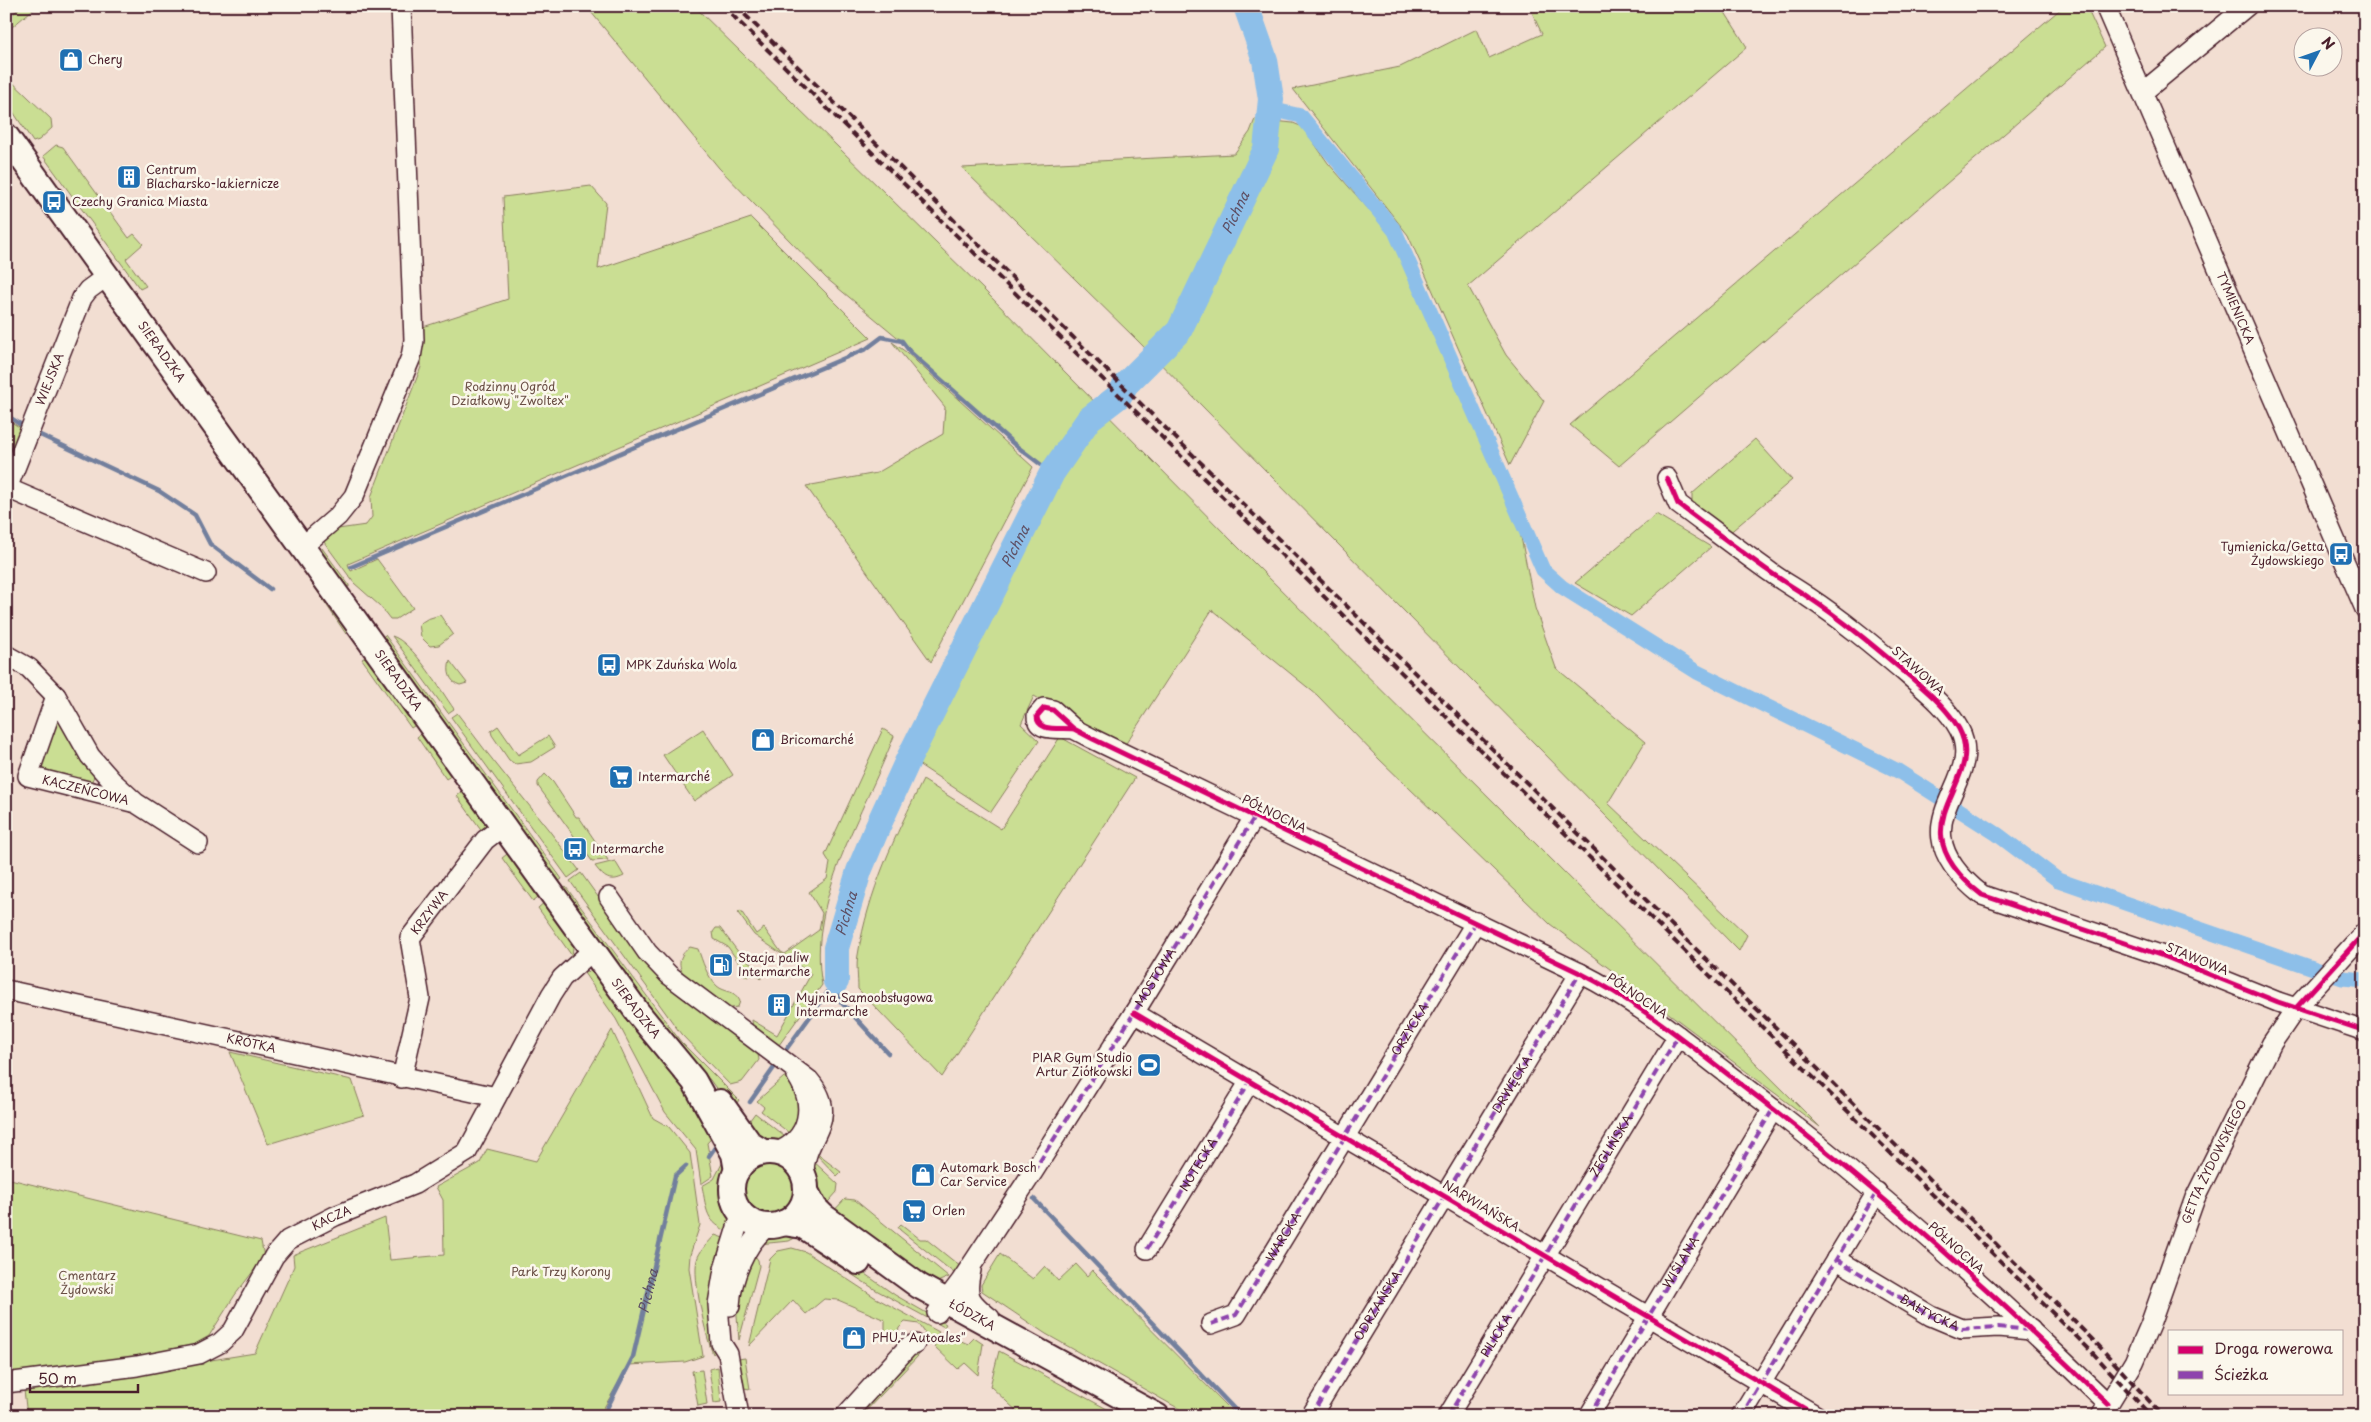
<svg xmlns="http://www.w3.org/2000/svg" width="2371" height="1422" font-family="'Playpen Sans',sans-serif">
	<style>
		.green { fill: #cade93; stroke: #8a7e5f }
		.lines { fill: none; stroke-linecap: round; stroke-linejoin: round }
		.stream { stroke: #727f9d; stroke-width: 4.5 }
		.canal { stroke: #8dbfe9; stroke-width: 15 }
		.river { stroke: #8dbfe9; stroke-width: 26 }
		.minor-casing { stroke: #4a1f2b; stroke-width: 22 }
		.major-casing { stroke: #4a1f2b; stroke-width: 28 }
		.minor { stroke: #fbf7ec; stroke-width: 19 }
		.major { stroke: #fbf7ec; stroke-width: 24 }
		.rail { stroke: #4a1f2b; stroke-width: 4; stroke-dasharray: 8 4; stroke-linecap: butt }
		.quiet { stroke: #8e44ad; stroke-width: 4; stroke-dasharray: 8 4; stroke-linecap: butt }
		.cycleway-casing { stroke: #fbf7ec; stroke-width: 8 }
		.cycleway { stroke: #d6006c; stroke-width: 5 }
		.labels { text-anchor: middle; stroke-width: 5; stroke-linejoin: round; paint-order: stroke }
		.poi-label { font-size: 12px; fill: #4a1f2b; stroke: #fbf7ec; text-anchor: start }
		.street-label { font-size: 12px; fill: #4a1f2b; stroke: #fbf7ec }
		.park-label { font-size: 12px; fill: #6a4f45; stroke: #fbf7ec }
		.water-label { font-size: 14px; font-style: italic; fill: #5e4f64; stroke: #fbf7ec }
	</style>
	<rect width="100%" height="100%" fill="#f2ded2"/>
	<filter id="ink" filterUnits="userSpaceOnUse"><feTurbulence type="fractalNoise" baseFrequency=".02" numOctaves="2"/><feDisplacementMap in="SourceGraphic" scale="10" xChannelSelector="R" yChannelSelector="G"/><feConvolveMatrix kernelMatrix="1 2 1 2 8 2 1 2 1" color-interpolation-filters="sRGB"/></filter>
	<g filter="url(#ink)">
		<path class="green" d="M22 6H37L6 32V20Z
			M586 6H694L984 290 1234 543 1820 1127 1550 924 1379 759 1317 695 1212 610 1125 745 1034 696 1021 724 1039 741 991 812 909 758 1052 473 1015 445 910 352 902 341 826 278 719 168Z
			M1529 6H1721L1747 47 1468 286 1506 355 1544 401 1510 465 1408 235 1293 89 1400 67 1477 29 1489 58 1542 34Z
			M2064 6H2086L2105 47 1619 466 1570 425Z
			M6 76 51 119 52 128 39 140 33 142 6 101Z
			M1255 119 1293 123 1303 127 1328 163 1392 236 1512 507 1520 532 1535 608 1556 668 1645 742 1608 803 1747 935 1739 951 1137 340 962 168 1234 154 1250 132Z
			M56 145 63 147 129 238 134 234 143 244 126 259 146 286 140 289 43 156Z
			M41 163 133 291 128 288 40 168Z
			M591 186 606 203 598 269 751 218 871 338 348 564 351 571 377 559 413 608 396 619H390L380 606 354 583 324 542 338 529 366 525 372 517 371 497 421 367 423 327 508 299 503 197Z
			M109 300 114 302 349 631 346 634 295 558Z
			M892 342 906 352 1033 467 931 662 806 486 877 473 943 434 945 407Z
			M6 419 21 428 6 466Z
			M1755 439 1792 480 1727 535 1692 505V494Z
			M1656 514 1711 547 1631 616 1575 583Z
			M322 548 349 585V587C336 580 320 563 322 548Z
			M440 615 453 634 439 645 430 646 421 637 419 624 427 619Z
			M385 635 562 879 556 883 380 639Z
			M392 636C413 642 441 691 454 709L448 713Z
			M367 656 417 724 411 728 362 659Z
			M450 661 467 683 460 685C449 682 447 671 450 661Z
			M457 713C496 767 540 816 579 870L568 878 451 717Z
			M57 716 95 774 91 783 44 771 40 767Z
			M498 726 518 755 548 736 555 747 531 762 515 764 509 760 492 735 491 731Z
			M703 729 733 775 694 801 663 755Z
			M883 729 894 736C865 813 806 900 822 985L779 1045 774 1042 772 1044 753 1030 752 1020 777 1035 811 974 754 935 738 913 741 911 756 934 764 928 781 952 785 954 819 930 822 913 809 892 827 879 830 863 825 855Z
			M422 733 452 775 446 779 417 737Z
			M1060 737 1135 778 942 1077 858 989C858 978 856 965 858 955 868 892 895 836 923 780L1001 829Z
			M545 774 553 782 576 817H579L608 860 592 861 538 786V782Z
			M463 791 467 792 489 826 485 835 457 796Z
			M511 851 542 894 533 901 502 858Z
			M615 861 624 876C610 883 604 878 595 866Z
			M581 873 641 957 668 984 758 1054 759 1060 742 1082 730 1085 681 1034 570 881Z
			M566 887 681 1042 739 1100 732 1110 710 1080 656 1018 562 890Z
			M546 901 574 939 572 956 538 908Z
			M720 928 739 953 760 971 761 979 756 972 748 977 744 975V970L728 947 714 939 713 932 716 928Z
			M690 947 698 949C703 962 706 975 717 986 725 993 734 989 740 1001L738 1007 725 1009C708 995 659 970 690 947Z
			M590 971 595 973 632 1027 681 1080 717 1132 707 1143 713 1176 701 1184 696 1150 665 1112 616 1019 584 973Z
			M612 1030 653 1118 669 1127 690 1153 700 1225 690 1255 689 1268 703 1356 685 1362 629 1365 599 1416H27L24 1390 255 1353 294 1266 293 1255 385 1218 390 1260 444 1255 443 1200 436 1187 480 1163 487 1149 536 1161Z
			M230 1052 352 1080 364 1115 268 1144Z
			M800 1061C820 1075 836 1095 832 1121 830 1132 821 1143 816 1153L841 1172 837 1176 815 1153 798 1064Z
			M784 1077H789L802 1099 793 1136 761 1111 764 1107 757 1101Z
			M755 1113 784 1136 787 1140C765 1150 761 1142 744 1128Z
			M728 1152 727 1193 732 1215 731 1233C705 1222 707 1211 702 1186L714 1179Z
			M811 1159 838 1184 837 1192 822 1209 813 1191Z
			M744 1189a26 26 0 1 1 52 0a26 26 0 1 1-52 0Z
			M6 1178 261 1241 264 1257 235 1295 209 1336 186 1349 6 1378Z
			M845 1199 855 1200 949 1277 935 1283 829 1216Z
			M901 1224 920 1239H926L961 1267 954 1273 900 1230 898 1227Z
			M782 1230 804 1233 789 1241 759 1244 773 1232Z
			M715 1235 729 1240 717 1350 713 1354C706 1338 692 1277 697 1260 699 1251 709 1242 715 1235Z
			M812 1237 895 1295 946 1324 944 1327 876 1290 814 1250Z
			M792 1248 806 1252 876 1298 939 1332 929 1343 923 1338 925 1333 919 1324 905 1322 899 1328 897 1337 891 1339 885 1336V1320L838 1300 824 1299 806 1314 793 1300 749 1346 770 1259 778 1251Z
			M752 1252 758 1260 759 1266 739 1340 736 1305Z
			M1000 1254 1033 1279 1045 1266 1058 1281 1076 1264 1087 1276 1092 1270 1237 1416H1192L1046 1334 982 1291 981 1285Z
			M946 1334 968 1344 974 1338 983 1344 978 1375 965 1363 958 1369 934 1346Z
			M999 1351 1120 1416H1022L990 1386Z
			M915 1355H919L861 1416H854L911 1356Z
			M745 1358 750 1389 744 1388 738 1359Z
			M718 1367 721 1402 714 1403 709 1369Z
			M702 1370 707 1404 698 1406 692 1371Z"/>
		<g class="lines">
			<g class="stream">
				<path d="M6 415 23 426"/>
				<path d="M36 433 159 491 195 515 210 544 270 589"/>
				<path d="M351 567 866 349 882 337 902 341 910 352 1015 445 1052 473"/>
				<path d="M836 981 841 1002 888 1053"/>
				<path d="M782 1055 836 981"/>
				<path d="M750 1102 778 1062"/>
				<path d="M709 1156 716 1146"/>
				<path d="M1034 1199 1241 1416"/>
				<path id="s1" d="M603 1416 633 1357 675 1176 686 1166"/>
			</g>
			<path class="canal" d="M1270 109 1301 116 1395 231 1543 570 1562 587 1697 672 1898 771 1997 834 2058 880 2342 978 2365 980"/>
			<path class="river" id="s2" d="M836 981V948L859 871 877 828 909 758 1052 473 1089 419 1119 396 1126 384 1179 331 1266 149 1271 99 1265 60 1246 6"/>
			<defs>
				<g id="minor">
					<path id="s3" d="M2105 6 2365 609"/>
					<path d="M2143 92 2247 6"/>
					<path d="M1667 478 1678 504C1709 527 1739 550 1770 572 1782 581 1795 588 1808 597 1843 620 1875 647 1907 674 1925 690 1947 707 1959 729 1989 785 1889 822 1982 895L2166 957 2278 1002 2365 1031"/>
					<path d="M7 488 206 573"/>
					<path id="s4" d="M6 491 82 298 88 290 107 276"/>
					<path d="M302 547 338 516 354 496 411 357 414 340 401 6"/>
					<path d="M6 655 29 668 56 696 90 756 112 781 136 803 198 843"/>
					<path id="s5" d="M56 696 28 776 132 802"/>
					<path d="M1074 729C1061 727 1037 733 1037 716L1044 708 1053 710 1074 729 1093 739 1580 973C1638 1002 1687 1043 1738 1082 1869 1181 1991 1290 2108 1404"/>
					<path d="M609 897 647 952 669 975 809 1080C843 1120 802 1137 804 1175"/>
					<path id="s6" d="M6 990 496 1097"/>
					<path d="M1134 1013 1817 1416"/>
					<path id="s7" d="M402 1078 420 998 410 938 485 840 503 826"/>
					<path d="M777 1152C810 1139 816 1105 797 1076"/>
					<path id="s8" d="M1147 1249 1250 1081"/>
					<path d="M1836 1259 1931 1316 1962 1329 1998 1327 2031 1330"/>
					<path d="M971 1270C965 1297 969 1301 990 1318"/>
					<path d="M730 1306C731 1279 746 1242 768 1226"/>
					<path d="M937 1313 961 1281 1033 1172 1134 1013 1255 816"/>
					<path id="s9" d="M1211 1324 1236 1315 1476 922"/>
					<path id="s10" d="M6 1383 137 1366 199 1354 220 1343 233 1331 274 1256 288 1240 335 1216 415 1184 467 1152 551 995 562 978 593 950"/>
					<path d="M739 1416 728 1354 721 1343 718 1304 724 1269 739 1221 740 1211"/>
					<path d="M845 1416 908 1347 915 1344"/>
					<path id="s11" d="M1311 1416 1580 973"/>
					<path d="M1448 1416 1678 1036"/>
					<path d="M1589 1416 1773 1109"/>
					<path d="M1741 1416 1877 1192"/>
					<path id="s12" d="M2101 1416 2134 1362 2150 1325 2195 1198 2272 1043 2296 1008 2365 932"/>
				</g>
				<g id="major">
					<path id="s13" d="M6 136 638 1013 694 1081 734 1154 737 1171"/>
					<path d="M720 1102 750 1144 763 1152"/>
					<circle cx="769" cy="1189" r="37"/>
					<path id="s14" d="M806 1191 815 1208 823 1216 919 1286 1157 1416"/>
					<path d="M783 1223 803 1226 858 1262"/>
				</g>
			</defs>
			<use href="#minor" class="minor-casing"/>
			<use href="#major" class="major-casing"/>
			<use href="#minor" class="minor"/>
			<use href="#major" class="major"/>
			<path class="rail" d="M723 6 1983 1244 2092 1352 2151 1416
				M736 6 1989 1237 2099 1346 2163 1416"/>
			<g class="quiet">
				<path id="s15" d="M1033 1172 1134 1013 1255 816"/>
				<path d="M1147 1249 1250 1081"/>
				<path id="s16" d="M1836 1259 1931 1316 1962 1329 1998 1327 2030 1330"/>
				<path d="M1211 1324 1236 1315 1476 922"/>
				<path d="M1311 1416 1580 973"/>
				<path id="s17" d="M1448 1416 1678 1036"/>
				<path id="s18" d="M1589 1416 1773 1109"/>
				<path d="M1741 1416 1877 1192"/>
			</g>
			<defs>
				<path id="cycleway" d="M1667 478 1678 504C1709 527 1739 550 1770 572 1782 581 1795 588 1808 597 1843 620 1875 647 1907 674 1925 690 1947 707 1959 729 1989 785 1889 822 1982 895L2166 957 2278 1002 2365 1031
					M1074 729C1061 727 1037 733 1037 716L1044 708 1053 710 1074 729 1093 739 1580 973C1638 1002 1687 1043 1738 1082 1869 1181 1991 1290 2108 1404
					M2296 1008 2365 932
					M1134 1013 1817 1416"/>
			</defs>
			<use href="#cycleway" class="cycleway-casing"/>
			<use href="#cycleway" class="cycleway"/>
		</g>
	</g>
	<defs>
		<symbol id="shop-square" viewBox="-11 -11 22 22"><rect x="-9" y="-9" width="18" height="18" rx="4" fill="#1f6fb2" stroke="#fbf7ec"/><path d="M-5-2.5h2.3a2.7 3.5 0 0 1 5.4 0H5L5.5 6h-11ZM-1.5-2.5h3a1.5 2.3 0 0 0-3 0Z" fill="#fff"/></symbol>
		<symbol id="building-square" viewBox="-11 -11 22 22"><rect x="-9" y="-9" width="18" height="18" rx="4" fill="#1f6fb2" stroke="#fbf7ec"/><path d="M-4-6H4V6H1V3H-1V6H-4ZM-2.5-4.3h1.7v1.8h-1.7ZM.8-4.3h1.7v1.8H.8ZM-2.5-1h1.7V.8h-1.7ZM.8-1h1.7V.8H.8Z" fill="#fff"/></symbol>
		<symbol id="bus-square" viewBox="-11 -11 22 22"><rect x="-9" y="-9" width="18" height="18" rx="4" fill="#1f6fb2" stroke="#fbf7ec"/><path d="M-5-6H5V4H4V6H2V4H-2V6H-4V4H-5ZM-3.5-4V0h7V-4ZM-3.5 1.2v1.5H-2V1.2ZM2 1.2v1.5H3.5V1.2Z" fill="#fff"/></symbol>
		<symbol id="supermarket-square" viewBox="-11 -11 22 22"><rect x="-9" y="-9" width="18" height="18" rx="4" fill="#1f6fb2" stroke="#fbf7ec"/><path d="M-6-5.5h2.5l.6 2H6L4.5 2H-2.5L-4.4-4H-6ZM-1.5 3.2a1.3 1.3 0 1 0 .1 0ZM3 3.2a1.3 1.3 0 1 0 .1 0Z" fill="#fff"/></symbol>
		<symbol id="fuel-square" viewBox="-11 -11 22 22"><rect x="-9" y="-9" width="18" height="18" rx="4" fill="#1f6fb2" stroke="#fbf7ec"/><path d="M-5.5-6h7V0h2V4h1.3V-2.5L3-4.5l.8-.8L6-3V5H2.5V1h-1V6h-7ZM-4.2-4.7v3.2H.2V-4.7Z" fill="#fff"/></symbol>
		<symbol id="stadium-square" viewBox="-11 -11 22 22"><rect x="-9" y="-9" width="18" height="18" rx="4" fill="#1f6fb2" stroke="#fbf7ec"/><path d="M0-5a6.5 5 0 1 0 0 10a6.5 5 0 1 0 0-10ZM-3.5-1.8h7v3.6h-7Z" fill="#fff"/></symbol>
	</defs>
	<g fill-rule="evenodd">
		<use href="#shop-square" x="57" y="46" width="28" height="28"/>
		<use href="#building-square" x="115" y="163" width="28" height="28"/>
		<use href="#bus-square" x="40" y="188" width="28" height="28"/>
		<use href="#bus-square" x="2327" y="540" width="28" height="28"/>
		<use href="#bus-square" x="595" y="651" width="28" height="28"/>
		<use href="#shop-square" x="749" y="726" width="28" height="28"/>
		<use href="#supermarket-square" x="607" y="763" width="28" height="28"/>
		<use href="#bus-square" x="561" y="835" width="28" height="28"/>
		<use href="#fuel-square" x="707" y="951" width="28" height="28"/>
		<use href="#building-square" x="765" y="991" width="28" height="28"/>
		<use href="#stadium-square" x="1135" y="1051" width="28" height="28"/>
		<use href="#shop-square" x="909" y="1161" width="28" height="28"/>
		<use href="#supermarket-square" x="900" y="1197" width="28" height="28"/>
		<use href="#shop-square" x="840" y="1324" width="28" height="28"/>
	</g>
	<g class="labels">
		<g class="poi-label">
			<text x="88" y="64">Chery</text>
			<text x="146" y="174">Centrum<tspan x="146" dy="14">Blacharsko-lakiernicze</tspan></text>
			<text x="72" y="206">Czechy Granica Miasta</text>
			<text x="2324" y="551" text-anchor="end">Tymienicka/Getta<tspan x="2324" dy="14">Żydowskiego</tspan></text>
			<text x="626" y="669">MPK Zduńska Wola</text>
			<text x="780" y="744">Bricomarché</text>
			<text x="638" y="781">Intermarché</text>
			<text x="592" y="853">Intermarche</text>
			<text x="738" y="962">Stacja paliw<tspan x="738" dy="14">Intermarche</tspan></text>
			<text x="796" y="1002">Myjnia Samoobsługowa<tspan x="796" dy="14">Intermarche</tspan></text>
			<text x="1132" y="1062" text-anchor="end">PIAR Gym Studio<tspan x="1132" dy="14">Artur Ziółkowski</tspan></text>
			<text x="940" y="1172">Automark Bosch<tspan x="940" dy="14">Car Service</tspan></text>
			<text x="932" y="1215">Orlen</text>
			<text x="872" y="1342">PHU." Autoales"</text>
		</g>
		<g class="street-label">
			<text dy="4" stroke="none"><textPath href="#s3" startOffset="329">TYMIENICKA</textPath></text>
			<text dy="4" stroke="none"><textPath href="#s13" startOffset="266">SIERADZKA</textPath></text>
			<text dy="4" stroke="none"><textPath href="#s4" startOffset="120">WIEJSKA</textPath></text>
			<text transform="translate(1918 671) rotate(42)" y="4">STAWOWA</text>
			<text dy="4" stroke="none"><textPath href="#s13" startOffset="671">SIERADZKA</textPath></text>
			<text dy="4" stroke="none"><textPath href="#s5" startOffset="144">KACZEŃCOWA</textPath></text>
			<text transform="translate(1274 814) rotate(26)" y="4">PÓŁNOCNA</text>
			<text dy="4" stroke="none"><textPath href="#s7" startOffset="175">KRZYWA</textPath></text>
			<text transform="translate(2197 959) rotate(22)" y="4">STAWOWA</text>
			<text dy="4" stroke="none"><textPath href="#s15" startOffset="230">MOSTOWA</textPath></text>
			<text transform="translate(1637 996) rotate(34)" y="4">PÓŁNOCNA</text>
			<text dy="4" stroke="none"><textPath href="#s13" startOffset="1076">SIERADZKA</textPath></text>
			<text dy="4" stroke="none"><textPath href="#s9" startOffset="361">ORZYCKA</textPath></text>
			<text dy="4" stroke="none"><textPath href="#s6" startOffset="251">KRÓTKA</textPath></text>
			<text dy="4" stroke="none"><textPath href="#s11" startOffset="388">DRWĘCKA</textPath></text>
			<text dy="4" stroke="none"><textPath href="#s17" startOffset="316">ŻEGLIŃSKA</textPath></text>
			<text dy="4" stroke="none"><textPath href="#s12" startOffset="279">GETTA ŻYDOWSKIEGO</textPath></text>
			<text dy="4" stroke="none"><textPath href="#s8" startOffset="99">NOTECKA</textPath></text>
			<text transform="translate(1481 1206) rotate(31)" y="4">NARWIAŃSKA</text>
			<text dy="4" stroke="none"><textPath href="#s10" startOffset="392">KACZA</textPath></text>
			<text dy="4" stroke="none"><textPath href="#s9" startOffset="118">WARCKA</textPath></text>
			<text transform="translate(1956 1248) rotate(42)" y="4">PÓŁNOCNA</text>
			<text dy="4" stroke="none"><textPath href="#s18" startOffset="179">WIŚLANA</textPath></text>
			<text dy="4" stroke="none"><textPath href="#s11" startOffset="129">ODRZAŃSKA</textPath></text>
			<text dy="4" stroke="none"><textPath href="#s16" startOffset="108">BAŁTYCKA</textPath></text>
			<text dy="4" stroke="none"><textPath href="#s14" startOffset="210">ŁÓDZKA</textPath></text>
			<text dy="4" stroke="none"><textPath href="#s17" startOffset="94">PILICKA</textPath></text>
		</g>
		<g class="park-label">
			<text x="510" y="391">Rodzinny Ogród<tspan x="510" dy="14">Działkowy "Zwoltex"</tspan></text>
			<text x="561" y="1276">Park Trzy Korony</text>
			<text x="87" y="1280">Cmentarz<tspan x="87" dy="14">Żydowski</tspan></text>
		</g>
		<g class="water-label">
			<text dy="5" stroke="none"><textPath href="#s2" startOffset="879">Pichna</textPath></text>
			<text dy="5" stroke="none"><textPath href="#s2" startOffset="474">Pichna</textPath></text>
			<text dy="5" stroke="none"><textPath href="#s2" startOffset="69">Pichna</textPath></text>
			<text dy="5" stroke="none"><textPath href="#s1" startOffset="134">Pichna</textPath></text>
		</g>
	</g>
	<rect width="2371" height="1422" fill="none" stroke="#fbf7ec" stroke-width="25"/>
	<rect x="12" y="12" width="2346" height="1397" fill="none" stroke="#4a1f2b" stroke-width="2" filter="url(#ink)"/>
	<rect x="2168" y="1330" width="175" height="65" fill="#fbf7ec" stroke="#b4a19f"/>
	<rect x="2178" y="1346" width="25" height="8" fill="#d6006c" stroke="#b4a19f"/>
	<text x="2214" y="1354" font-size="15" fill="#4a1f2b">Droga rowerowa</text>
	<rect x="2178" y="1371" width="25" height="8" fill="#8e44ad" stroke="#b4a19f"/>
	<text x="2214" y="1380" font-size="15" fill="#4a1f2b">Ścieżka</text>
	<g transform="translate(2318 52) rotate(49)"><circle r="24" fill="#fbf7ec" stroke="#b4a19f"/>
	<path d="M0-4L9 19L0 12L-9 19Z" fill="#1f6fb2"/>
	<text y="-8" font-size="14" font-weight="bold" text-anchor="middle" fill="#4a1f2b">N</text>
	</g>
	<path d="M30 1384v8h108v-8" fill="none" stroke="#4a1f2b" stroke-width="2.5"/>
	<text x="38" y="1384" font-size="15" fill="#4a1f2b" stroke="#fbf7ec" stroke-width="4" paint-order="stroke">50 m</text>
</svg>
